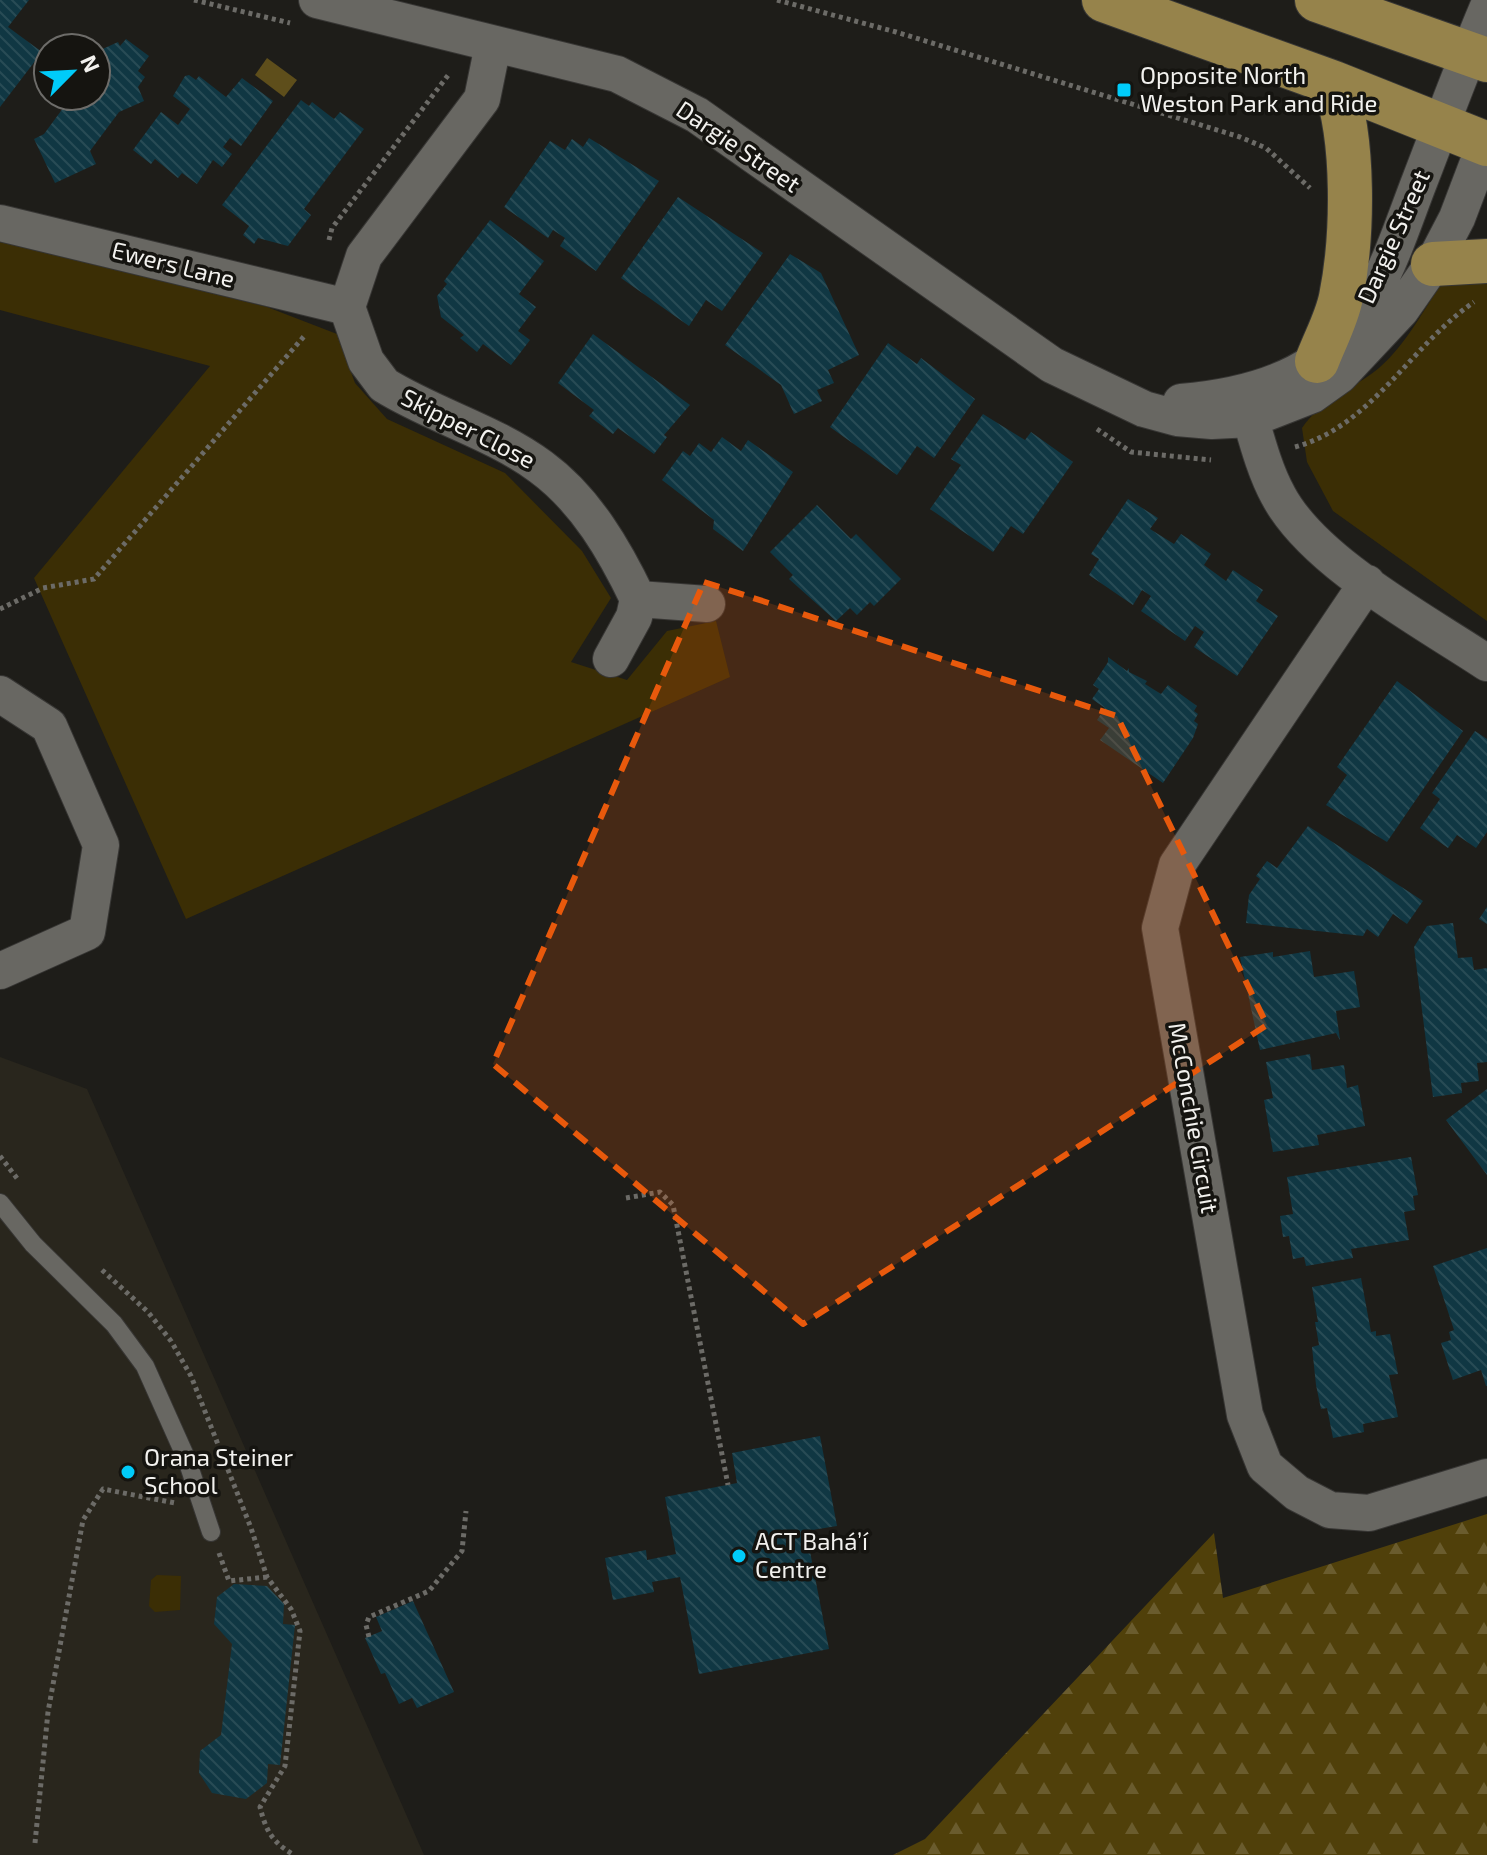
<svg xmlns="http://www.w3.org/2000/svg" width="1487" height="1855" font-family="'Exo 2',sans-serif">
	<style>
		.built { fill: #29261d }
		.green { fill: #3b2e05 }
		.forest { fill: url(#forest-firs) }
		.water { fill: #5e4e1b }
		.building { fill: url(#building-back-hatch) }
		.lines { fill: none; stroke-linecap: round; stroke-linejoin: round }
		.lane-casing { stroke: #373634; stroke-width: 20 }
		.street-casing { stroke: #373634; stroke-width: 38 }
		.primary-casing { stroke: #373634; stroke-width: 46 }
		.path { stroke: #6c6b67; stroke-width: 5; stroke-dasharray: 4 4; stroke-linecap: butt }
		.lane { stroke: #686762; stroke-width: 18 }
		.street { stroke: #686762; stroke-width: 36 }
		.primary { stroke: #96834b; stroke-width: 44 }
		.marked { fill: #e8590c; fill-opacity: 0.2; stroke: #e8590c; stroke-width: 6; stroke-dasharray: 16 10; stroke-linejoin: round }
		.poi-dot { fill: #00cbf9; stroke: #151410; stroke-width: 3 }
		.labels { text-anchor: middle; stroke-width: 7; stroke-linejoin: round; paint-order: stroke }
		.poi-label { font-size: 24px; fill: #f2f1ee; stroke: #151410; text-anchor: start }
		.street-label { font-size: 24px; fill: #f2f1ee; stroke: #151410 }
	</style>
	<defs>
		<pattern id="forest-firs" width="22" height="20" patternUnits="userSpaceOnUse" patternTransform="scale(2)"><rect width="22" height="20" fill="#50400a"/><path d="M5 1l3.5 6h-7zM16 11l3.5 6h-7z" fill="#6a5c2e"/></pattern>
		<pattern id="building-back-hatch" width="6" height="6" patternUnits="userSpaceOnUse" patternTransform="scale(2)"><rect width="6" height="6" fill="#103743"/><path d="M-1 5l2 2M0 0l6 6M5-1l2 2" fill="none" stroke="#284b55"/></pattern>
	</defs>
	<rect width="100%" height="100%" fill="#1e1d19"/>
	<path class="built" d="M0 1057 87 1089 424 1855H0Z"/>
	<path class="green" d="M0 242 267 307 337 334 355 383 387 419 505 473 582 551 611 598 571 662 627 680 667 631 716 621 730 677 186 919 34 578 210 366 0 310Z
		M1445 279 1487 283V621L1333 511 1307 462 1302 428C1322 399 1352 390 1379 368 1407 344 1424 308 1445 279Z
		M157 1575 181 1576 180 1610 155 1612 149 1606 151 1580Z"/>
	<path class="forest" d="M1487 1514V1855H893L925 1839 1214 1533 1223 1598Z"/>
	<path class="water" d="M267 58 297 80 284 97 255 75Z"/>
	<path class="building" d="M0 0H29L8 27 42 52 0 107Z
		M126 39 149 56 138 71 145 77 138 87 144 101 119 112 90 151 96 164 55 183 34 139 44 134 72 96H96V52L118 42 120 46Z
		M189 75 196 80 199 76 226 97 242 78 273 101 241 146 230 138 223 147 232 154 222 167 213 160 197 184 182 173 178 178 155 159 151 164 133 150 161 112 178 125 190 109 173 96 185 76Z
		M301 100 309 106 312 102 334 119 340 112 364 129 304 209 311 215 288 246 258 238 254 244 243 235 249 226 222 205Z
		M589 138 659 181 596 271 560 246 565 238 553 230 548 238 504 207 550 141 565 150 572 139 583 147Z
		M678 197 763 253 722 311 706 300 689 326 621 278Z
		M490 220 544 261 519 294 536 307 518 331 530 340 511 365 483 344 477 352 460 338 464 335 441 317 437 296 447 284 444 281Z
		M790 254 821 273 859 355 828 370 834 383 817 390 822 401 794 414 781 385 725 345Z
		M593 334 690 405 664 435 667 437 654 454 618 428 613 434 589 416 594 410 558 383Z
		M888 343 917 364 921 358 975 399 934 458 917 446 897 475 830 427Z
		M983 414 1025 440 1031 432 1073 462 1023 534 1011 526 993 552 930 509 961 465 951 459Z
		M722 437 741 451 748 440 793 472 743 551 713 529 714 520 662 480 683 451 690 456 699 443 711 452Z
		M1128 499 1158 518 1150 529 1174 544 1181 534 1211 554 1204 565 1226 581 1233 570 1263 590 1256 601 1278 616 1237 676 1194 647 1204 632 1195 626 1185 641 1141 611 1151 596 1142 590 1133 605 1089 575 1099 559 1091 554Z
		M817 505 851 539 856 534 901 579 874 606 870 602 857 615 850 608 836 621 789 579 793 575 770 552Z
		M1108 657 1127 671 1129 668V672L1147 681 1145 684 1161 694 1168 685 1197 706 1194 711 1198 714 1194 721 1198 724 1193 738 1163 783 1100 740 1109 728 1097 720 1105 708 1092 699 1099 689 1093 685 1108 662Z
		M1397 681 1463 731 1387 842 1326 805 1347 775 1337 767Z
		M1475 731 1487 739V832L1476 848 1457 835 1448 848 1420 828 1440 799 1432 793Z
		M1308 826 1423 901 1407 924 1393 914 1378 937 1367 929 1363 936 1246 923 1249 895 1260 879 1256 876 1267 861 1277 868Z
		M1487 907V924L1479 919Z
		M1453 923 1458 958 1472 957 1474 970 1487 968V1062L1477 1063 1479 1081 1461 1083 1462 1093 1433 1097 1414 947 1427 926Z
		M1310 951 1314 977 1354 971 1360 1007 1336 1011 1340 1040 1336 1033 1260 1050 1240 957 1273 952V957Z
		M1310 1054 1312 1070 1344 1065 1347 1088 1358 1085 1365 1126 1317 1135 1319 1145 1273 1152 1264 1100 1273 1098 1266 1062Z
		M1487 1089V1175L1446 1120Z
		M1411 1157 1418 1195 1413 1196 1415 1210 1404 1212 1409 1240 1351 1249 1353 1258 1306 1266 1304 1257 1293 1259 1289 1236 1283 1237 1280 1216 1293 1214 1287 1177Z
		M1487 1248V1386H1486L1481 1370 1453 1380 1441 1343 1451 1340 1449 1332 1454 1330 1433 1266Z
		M1361 1278 1371 1332 1376 1331V1336L1390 1334 1398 1374 1389 1375 1398 1417 1363 1424 1364 1432 1333 1438 1327 1408 1321 1409 1316 1385 1312 1347 1319 1345 1315 1322H1318L1312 1287Z
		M820 1436 837 1526 806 1531 829 1649 699 1674 680 1577 652 1582 654 1592 613 1600 605 1558 646 1550 647 1560 676 1554 665 1497 737 1483 732 1453Z
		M234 1584 267 1586 284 1604 283 1624 295 1625 280 1765 268 1764 267 1783 246 1799 212 1793 199 1773 200 1751 221 1735 232 1644 214 1624 217 1597Z
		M413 1601 454 1692 417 1708 412 1698 399 1704 385 1673 381 1674 365 1638 382 1631 376 1617Z"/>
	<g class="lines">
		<defs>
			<path id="lane" d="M0 1203 33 1244 114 1324 145 1366 187 1460 211 1532"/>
			<path id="street" d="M317 0 617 74 697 115 1052 365 1144 409 1177 418 1212 421 1251 419 1312 395 1340 375 1401 310 1433 264 1457 218 1487 139
				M493 45 482 99 364 256 347 307 366 361 384 385C434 416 494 432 541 467 586 500 615 551 638 599L634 617 611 659
				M0 223 347 307
				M1244 397C1254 428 1262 466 1278 495 1313 562 1424 621 1487 663
				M1181 402C1227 398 1276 388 1314 362 1374 322 1395 244 1420 180 1442 123 1463 66 1487 9
				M1367 583 1177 865 1160 928 1245 1415 1265 1466 1297 1493 1330 1510 1369 1513 1487 1477
				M638 599 707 604
				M0 694 49 726 101 845 87 932 0 971"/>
			<path id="primary" d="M1104 0 1334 83 1487 144
				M1317 0 1487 60
				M1433 264 1487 261
				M1317 361C1325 340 1337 318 1341 297 1353 238 1355 139 1334 83"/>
		</defs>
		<use href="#lane" class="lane-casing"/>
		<use href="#street" class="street-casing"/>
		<use href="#primary" class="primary-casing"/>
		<path class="path" d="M194 0 290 23
			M777 0 896 32 1240 137 1266 148 1310 188
			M329 240 332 228 449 74
			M1097 429 1131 452 1211 460
			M1295 447C1372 426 1411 345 1474 302
			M0 609 43 588 94 579 306 334
			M0 1156 19 1181
			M626 1198 660 1192 673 1205 728 1485
			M102 1270 148 1312 171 1341 191 1376 251 1528 267 1577 291 1609 300 1631 285 1766 260 1807C266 1831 272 1842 294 1855
			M219 1553 229 1581 267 1577
			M369 1637 366 1625 369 1617 429 1591 462 1551 466 1511
			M35 1843 48 1712 83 1520 103 1489 175 1503"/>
		<use href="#lane" class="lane"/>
		<use href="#street" class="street"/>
		<use href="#primary" class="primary"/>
	</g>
	<path class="marked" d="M704 582 1117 716 1267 1025 803 1324 493 1064Z"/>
	<g class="poi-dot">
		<rect x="1116" y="82" width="16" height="16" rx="4"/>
		<circle cx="128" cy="1472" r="8"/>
		<circle cx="739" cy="1556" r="8"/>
	</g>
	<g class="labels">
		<g class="poi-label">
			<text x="1140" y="84">Opposite North<tspan x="1140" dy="28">Weston Park and Ride</tspan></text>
			<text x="144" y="1466">Orana Steiner<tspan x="144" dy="28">School</tspan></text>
			<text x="755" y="1550">ACT Bahá’í<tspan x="755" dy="28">Centre</tspan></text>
		</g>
		<g class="street-label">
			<text transform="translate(738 147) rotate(34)" y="8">Dargie Street</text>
			<text transform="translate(1394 237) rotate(-66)" y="8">Dargie Street</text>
			<text transform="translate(173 265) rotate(14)" y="8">Ewers Lane</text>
			<text transform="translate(468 429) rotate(27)" y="8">Skipper Close</text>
			<text transform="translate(1193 1118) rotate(80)" y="8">McConchie Circuit</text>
		</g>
	</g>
	<g transform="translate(72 72) rotate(66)"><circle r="38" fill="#151410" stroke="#6d6c69" stroke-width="2"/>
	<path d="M0-6L14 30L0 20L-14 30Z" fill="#00cbf9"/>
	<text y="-12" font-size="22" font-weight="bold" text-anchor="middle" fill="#f2f1ee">N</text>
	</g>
</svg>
